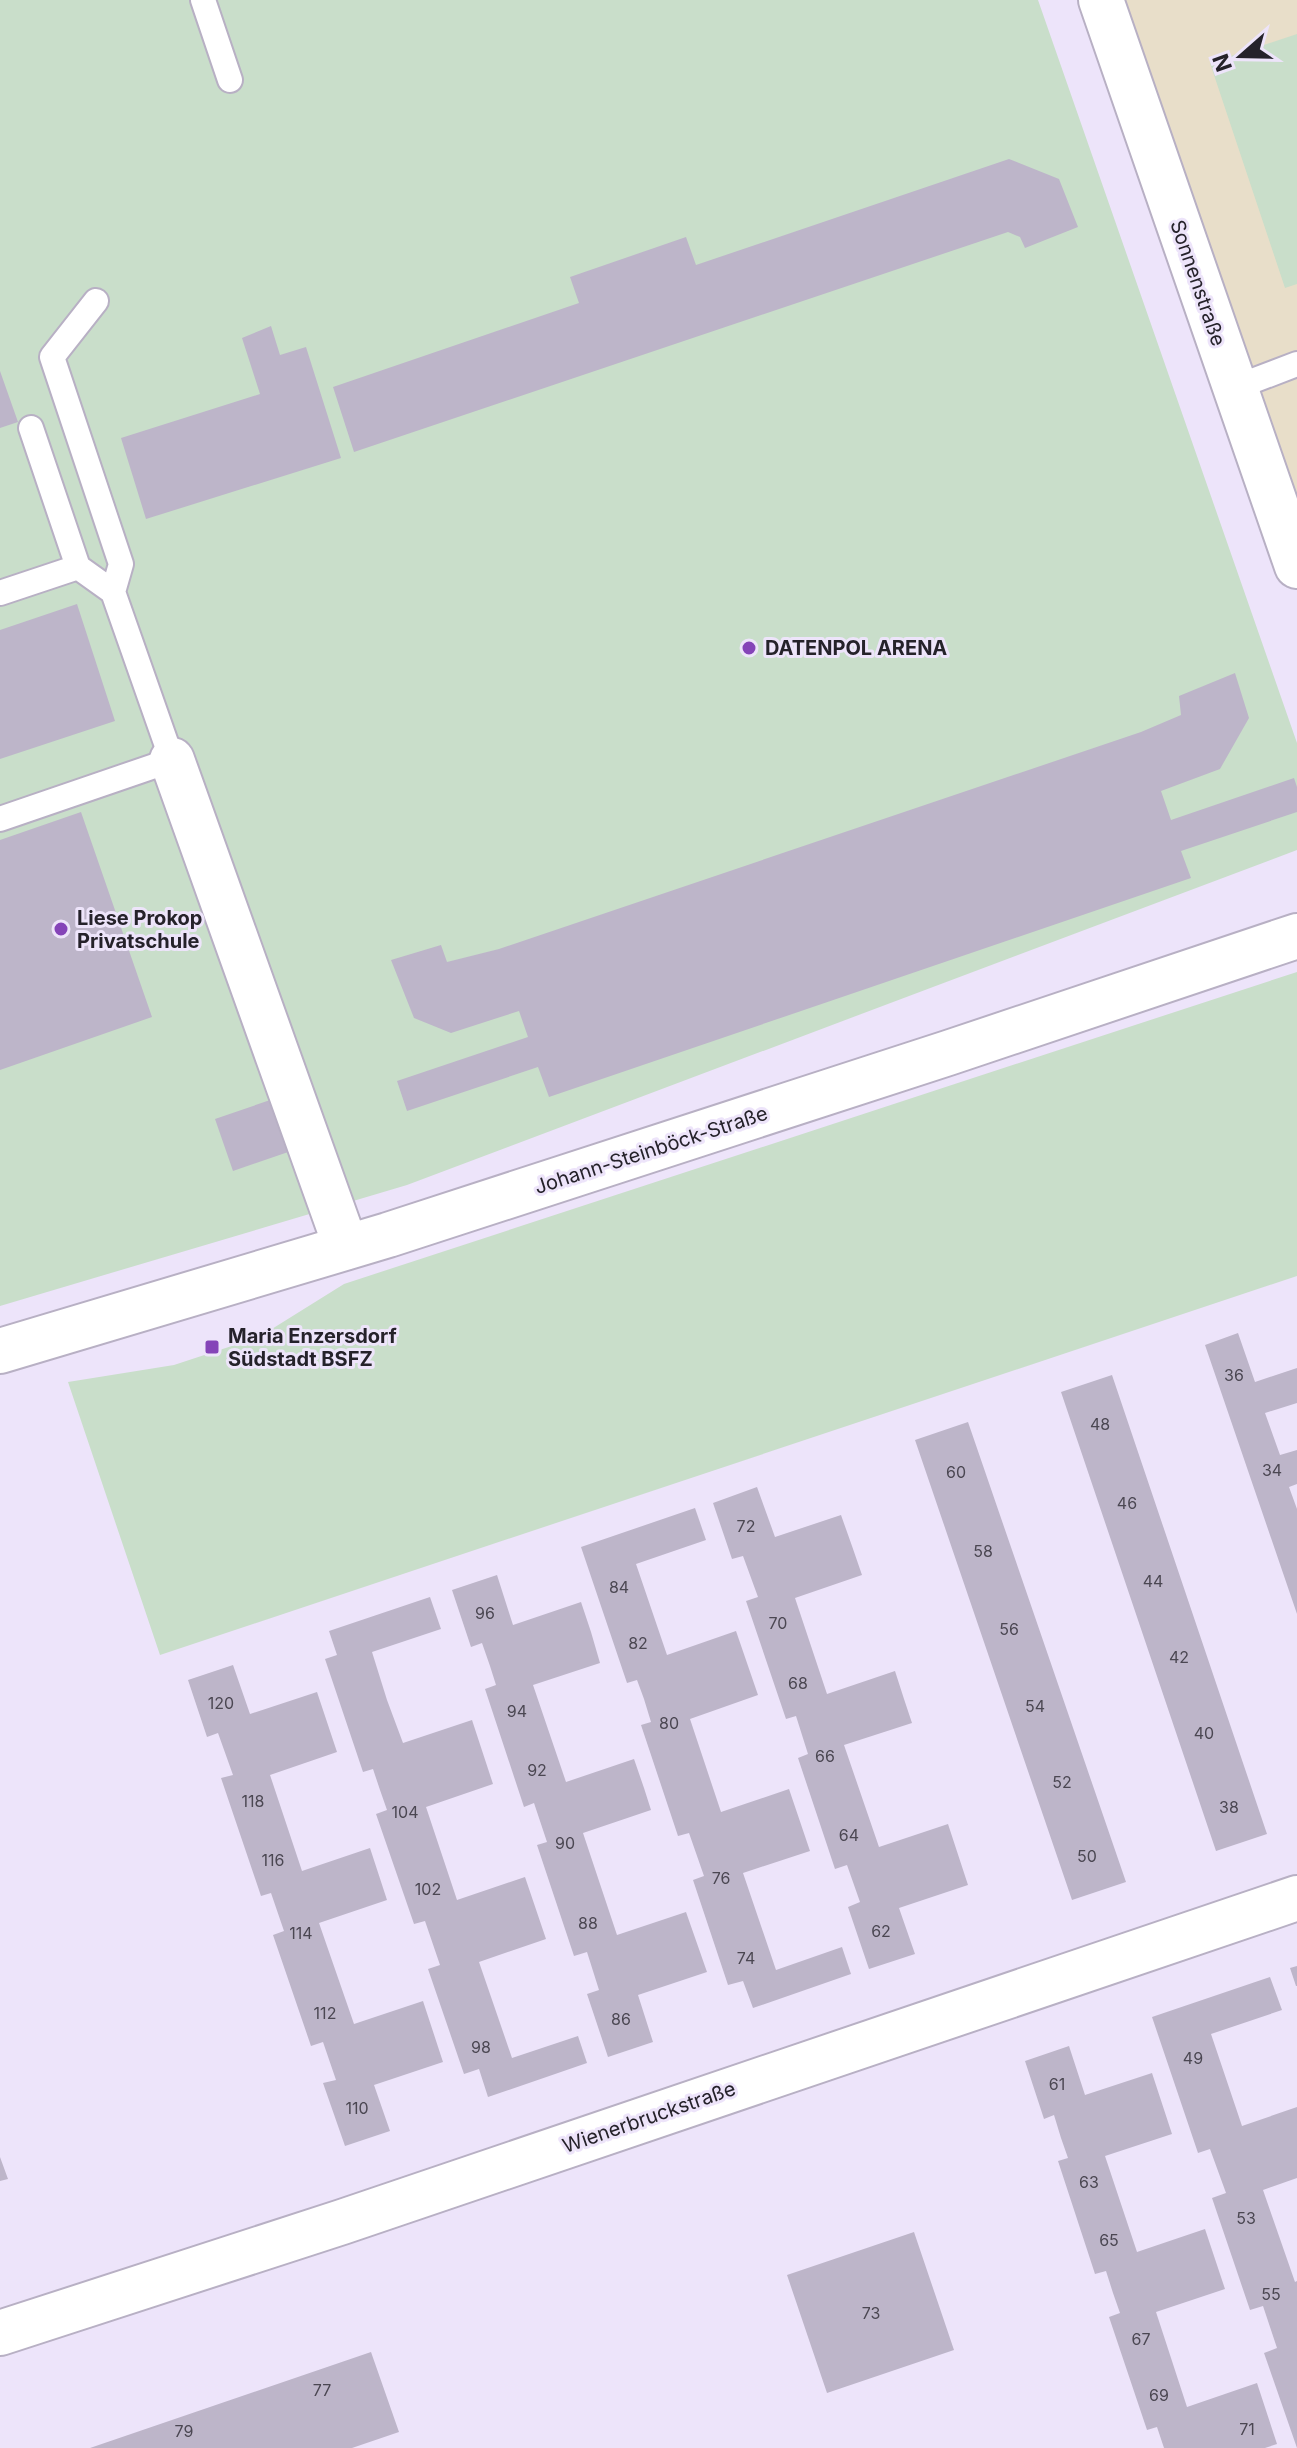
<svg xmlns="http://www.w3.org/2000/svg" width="1297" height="2448" font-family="Inter,sans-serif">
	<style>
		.commercial { fill: #e8dec9 }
		.green { fill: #c9deca }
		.building { fill: #bdb5c9 }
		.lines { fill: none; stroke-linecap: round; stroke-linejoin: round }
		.service-casing { stroke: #b8b0c4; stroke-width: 28 }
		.minor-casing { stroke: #b8b0c4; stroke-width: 48 }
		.tertiary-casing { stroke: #b8b0c4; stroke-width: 48 }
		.service { stroke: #fff; stroke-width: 24 }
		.minor { stroke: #fff; stroke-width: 44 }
		.tertiary { stroke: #fff; stroke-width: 44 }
		.poi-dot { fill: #8544b8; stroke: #ede4fa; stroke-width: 3 }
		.labels { text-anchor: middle; stroke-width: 6; stroke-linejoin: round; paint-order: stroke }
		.number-label { font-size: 16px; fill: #4b4752 }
		.street-label { font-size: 20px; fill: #25222a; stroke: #ede4fa }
		.poi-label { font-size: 20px; font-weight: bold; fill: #25222a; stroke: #ede4fa; text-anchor: start }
	</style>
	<rect width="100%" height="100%" fill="#ede4fa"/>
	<path class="commercial" d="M1101 0H1297V566Z"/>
	<path class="green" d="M0 0H1038L1297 743V850L407 1185 0 1306Z
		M1297 34V284L1285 288 1210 63Z
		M1297 972V1276L160 1655 68 1382 174 1365 259 1337 344 1284Z"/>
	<path class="building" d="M1009 159 1059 179 1078 227 1025 248 1020 237 1008 232 354 452 333 387 579 303 570 277 686 237 696 265Z
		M271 326 280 355 306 347 341 458 146 519 121 438 260 394 242 338Z
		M0 371 18 422 0 428Z
		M77 604 115 721 0 759V630Z
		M1235 673 1249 718 1220 769 1161 791 1171 820 1294 778 1297 787V812L1181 851 1191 878 549 1097 538 1067 407 1111 397 1081 528 1037 519 1011 451 1033 414 1018 391 960 441 945 447 962 499 949 1141 732 1181 715 1179 696Z
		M81 812 152 1017 0 1070V840Z
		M276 1098 294 1150 233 1171 215 1119Z
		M1238 1333 1255 1382 1297 1368V1403L1265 1413 1280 1455 1297 1450V1484L1289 1487 1297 1509V1614L1205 1345Z
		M1112 1375 1267 1834 1216 1851 1061 1392Z
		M968 1422 1126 1882 1072 1900 915 1440Z
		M757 1487 775 1537 841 1515 852 1546 862 1575 795 1598 827 1694 895 1671 904 1699 912 1723 844 1745 879 1847 948 1824 968 1885 899 1908 915 1954 869 1969 848 1907 860 1902 847 1865 835 1869 798 1758 808 1754 796 1716 786 1719 746 1601 758 1597 743 1556 732 1559 713 1503Z
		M695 1508 706 1540 636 1564 667 1655 736 1631 758 1695 690 1719 721 1812 789 1789 810 1851 743 1873 776 1970 842 1947 851 1974 753 2008 743 1981 728 1985 693 1880 704 1876 689 1833 678 1836 641 1725 651 1722 644 1699 637 1680 627 1683 581 1547Z
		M497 1575 513 1625 581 1602 591 1632 600 1663 533 1685 566 1782 634 1759 644 1788 651 1810 583 1833 617 1935 686 1912 707 1972 638 1995 653 2042 608 2057 587 1994 599 1990 587 1952 574 1956 537 1845 547 1842 534 1803 524 1807 485 1689 496 1685 490 1666 482 1643 471 1647 452 1590Z
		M430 1597 441 1629 372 1652 387 1700 403 1743 472 1720 493 1784 426 1807 457 1900 525 1877 546 1939 479 1962 512 2058 578 2036 587 2063 488 2097 479 2069 464 2074 428 1969 440 1965 425 1921 414 1924 376 1814 387 1810 380 1790 373 1769 363 1772 325 1659 337 1655 329 1631Z
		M233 1665 250 1714 317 1692 337 1752 270 1775 302 1871 370 1848 387 1900 319 1923 354 2024 423 2001 443 2062 374 2085 390 2131 345 2146 323 2083 336 2080 323 2042 311 2046 273 1935 284 1931 271 1893 261 1896 221 1778 233 1775 218 1733 207 1737 188 1680Z
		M1297 1966V1986H1296L1290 1968Z
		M1270 1977 1282 2010 1211 2034 1242 2126 1297 2107V2178L1263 2190 1295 2282 1297 2281V2448L1264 2353 1277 2348 1263 2306 1250 2310 1212 2198 1226 2193 1210 2149 1198 2153 1152 2017Z
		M1069 2046 1085 2095 1152 2073 1172 2134 1105 2156 1137 2252 1205 2229 1225 2289 1156 2312 1187 2407 1257 2383 1277 2444 1265 2448H1164L1157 2427 1147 2430 1109 2317 1120 2313 1113 2293 1106 2271 1095 2274 1058 2161 1068 2158 1061 2138 1054 2115 1044 2119 1025 2061Z
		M0 2157 8 2179 0 2181Z
		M914 2232 954 2350 827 2393 787 2275Z
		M371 2352 399 2432 352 2448H90Z"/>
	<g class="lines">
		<defs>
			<path id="service" d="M203 0 230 80
				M96 301 52 357 121 564 113 592
				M1234 388 1297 364
				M0 593 78 567
				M0 819 172 760 113 592 78 567 31 428"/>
			<path id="minor" d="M1101 0 1297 566
				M172 760 346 1247
				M0 2333 342 2222 1297 1898"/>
			<path id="tertiary" d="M0 1351 388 1235 948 1053 1297 936"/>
		</defs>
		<use href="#service" class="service-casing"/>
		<use href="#minor" class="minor-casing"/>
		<use href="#tertiary" class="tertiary-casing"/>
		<use href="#service" class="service"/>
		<use href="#minor" class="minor"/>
		<use href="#tertiary" class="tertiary"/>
	</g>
	<g class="poi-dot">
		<circle cx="749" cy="648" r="8"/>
		<circle cx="61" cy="929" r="8"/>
		<rect x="204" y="1339" width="16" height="16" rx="4"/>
	</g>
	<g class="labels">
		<g class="number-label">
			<text x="1234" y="1381">36</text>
			<text x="1100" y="1430">48</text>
			<text x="1272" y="1476">34</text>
			<text x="956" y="1478">60</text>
			<text x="1127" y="1509">46</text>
			<text x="746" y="1532">72</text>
			<text x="983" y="1557">58</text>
			<text x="1153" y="1587">44</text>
			<text x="619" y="1593">84</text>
			<text x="485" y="1619">96</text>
			<text x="778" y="1629">70</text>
			<text x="1009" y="1635">56</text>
			<text x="638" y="1649">82</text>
			<text x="1179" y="1663">42</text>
			<text x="798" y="1689">68</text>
			<text x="221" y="1709">120</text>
			<text x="1035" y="1712">54</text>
			<text x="517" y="1717">94</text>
			<text x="669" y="1729">80</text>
			<text x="1204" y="1739">40</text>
			<text x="825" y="1762">66</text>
			<text x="537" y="1776">92</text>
			<text x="1062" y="1788">52</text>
			<text x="253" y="1807">118</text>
			<text x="1229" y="1813">38</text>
			<text x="405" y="1818">104</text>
			<text x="849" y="1841">64</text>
			<text x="565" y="1849">90</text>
			<text x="1087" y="1862">50</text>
			<text x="273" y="1866">116</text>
			<text x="721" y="1884">76</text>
			<text x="428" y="1895">102</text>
			<text x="588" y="1929">88</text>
			<text x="881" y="1937">62</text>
			<text x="301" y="1939">114</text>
			<text x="746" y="1964">74</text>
			<text x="325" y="2019">112</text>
			<text x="621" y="2025">86</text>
			<text x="481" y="2053">98</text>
			<text x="1193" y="2064">49</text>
			<text x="1057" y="2090">61</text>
			<text x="357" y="2114">110</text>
			<text x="1089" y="2188">63</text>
			<text x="1246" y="2224">53</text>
			<text x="1109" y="2246">65</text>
			<text x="1271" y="2300">55</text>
			<text x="871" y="2319">73</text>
			<text x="1141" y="2345">67</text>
			<text x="322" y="2396">77</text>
			<text x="1159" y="2401">69</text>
			<text x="1247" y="2435">71</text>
			<text x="184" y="2437">79</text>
		</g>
		<g class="street-label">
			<text transform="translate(1198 283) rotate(71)" y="7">Sonnenstraße</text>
			<text transform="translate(651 1150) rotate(-18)" y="7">Johann-Steinböck-Straße</text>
			<text transform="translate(649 2117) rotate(-19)" y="7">Wienerbruckstraße</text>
		</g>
		<g class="poi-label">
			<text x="765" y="655">DATENPOL ARENA</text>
			<text x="77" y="925">Liese Prokop<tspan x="77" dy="23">Privatschule</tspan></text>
			<text x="228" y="1343">Maria Enzersdorf<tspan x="228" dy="23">Südstadt BSFZ</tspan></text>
		</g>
	</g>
	<g transform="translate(1241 56) rotate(250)" stroke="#ede4fa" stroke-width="6" paint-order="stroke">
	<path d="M0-6L14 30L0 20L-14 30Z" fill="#25222a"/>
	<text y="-12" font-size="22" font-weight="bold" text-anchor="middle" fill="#25222a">N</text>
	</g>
</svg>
